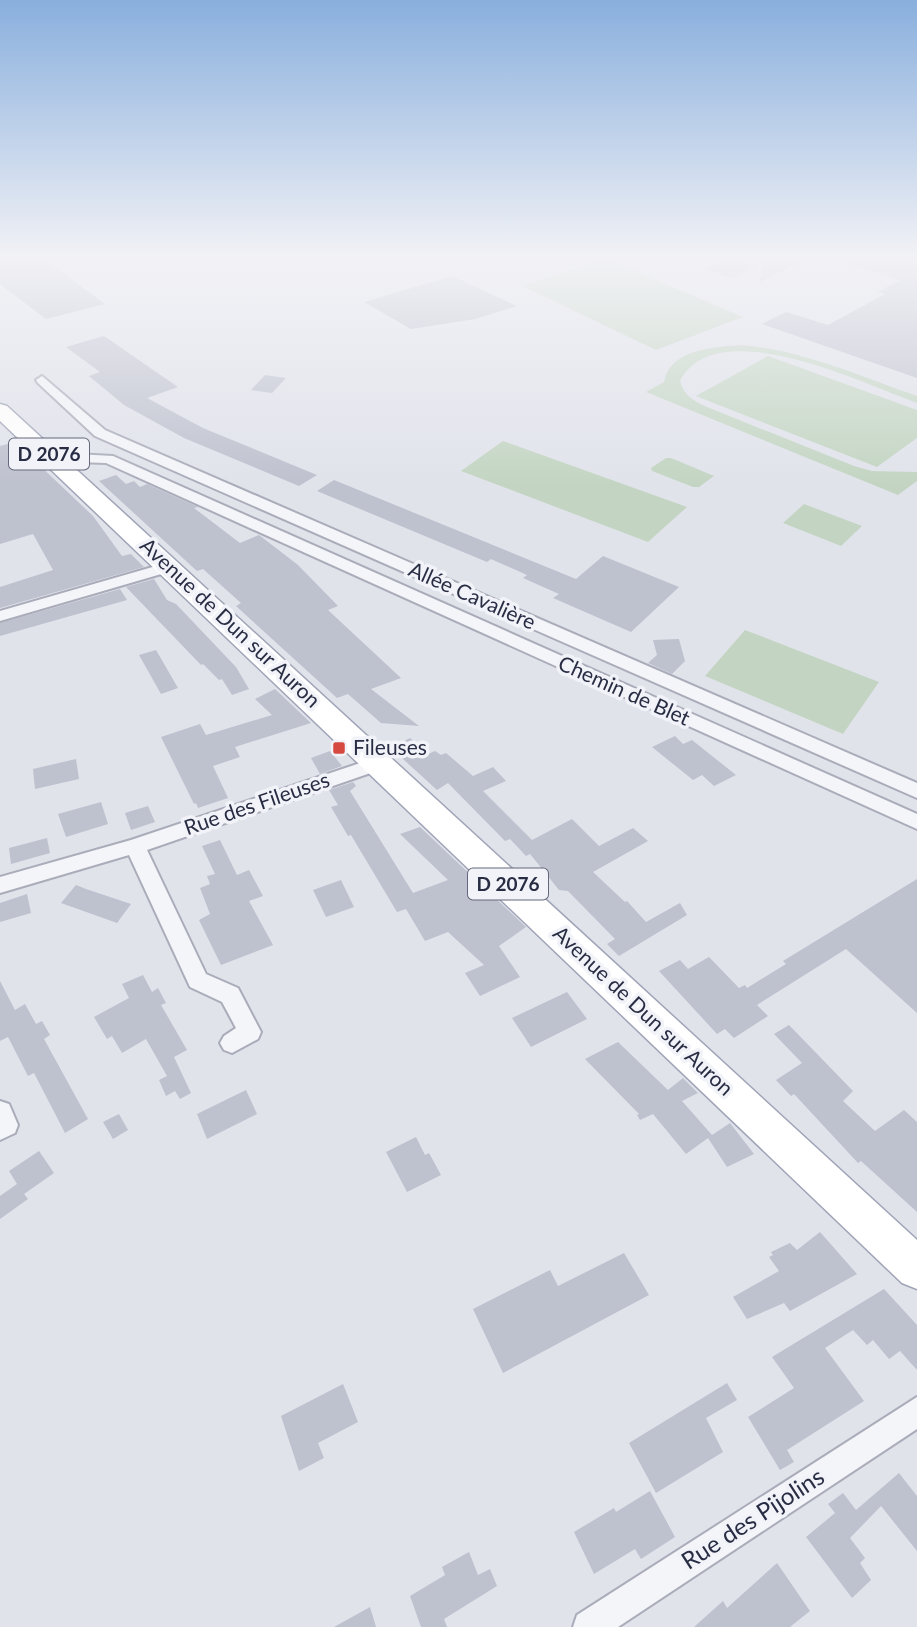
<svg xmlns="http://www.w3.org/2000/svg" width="917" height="1627" font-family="Lato,sans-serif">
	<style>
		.green { fill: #c3d5c2 }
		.building { fill: #bec1ce }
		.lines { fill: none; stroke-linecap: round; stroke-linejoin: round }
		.minor-casing { stroke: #aaacb9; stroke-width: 4 }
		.primary-casing { stroke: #a0a4b7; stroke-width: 3 }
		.minor { fill: #f4f5f9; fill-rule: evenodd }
		.primary { fill: #fff; fill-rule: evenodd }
		.poi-dot { fill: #d54941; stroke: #f1f3f8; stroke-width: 2.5 }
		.labels { text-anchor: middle; stroke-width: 7; stroke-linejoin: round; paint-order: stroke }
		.shield { fill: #f1f3f8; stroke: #65687a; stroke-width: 2 }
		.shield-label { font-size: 19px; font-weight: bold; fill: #292d44 }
		.street-label { font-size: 21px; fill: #292d44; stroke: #f1f3f8 }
		.poi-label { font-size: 21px; fill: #292d44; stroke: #f1f3f8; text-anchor: start }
		.near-street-label { font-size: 24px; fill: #292d44; stroke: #f1f3f8 }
	</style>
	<rect width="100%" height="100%" fill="#e1e3eb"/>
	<path class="green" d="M607 259 743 317 656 350 522 286Z
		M741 345C802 350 859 376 917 396V403C864 384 716 311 680 381 684 396 694 401 707 407L854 466 872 471 917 472V481L898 495 646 392 664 382C670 349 714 347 741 345Z
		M768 356 917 410V438L877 467 696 396Z
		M503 441 687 507 648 542 461 471Z
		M666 458H671L714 476 699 487H693L652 471 651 468Z
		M804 504 862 526 841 546 783 523Z
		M745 630 879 682 843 734 705 676Z"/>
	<path class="building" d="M0 257H41L105 304 46 319 0 284Z
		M763 257H810L760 282Z
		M839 257H917V378L762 324 786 312 828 325 885 294 878 292 900 280 839 261Z
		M730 258 758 267 732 278 704 269Z
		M452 276 517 306 475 319 411 329 364 302Z
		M104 336 178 387 147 398 203 428 317 475 299 486 184 438 124 405 89 376 100 372 66 347Z
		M265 375 286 378 272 393 251 390Z
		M15 442 93 516 122 556 131 554 144 567 0 608V587L53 570 33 534 0 544V446Z
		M116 475 126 484 134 481 140 487 147 484 198 507 194 508 240 543 259 535 298 565 338 606 328 610 401 678 371 689 419 726 381 723 348 694 337 698 236 606 241 603 203 569 197 571 99 481Z
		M334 480 576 579 603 556 679 587 631 632 553 598 559 594 523 578 527 575 491 559 487 562 317 491Z
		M154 579 167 600 176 604 236 667 249 689 232 695 222 679 219 680 203 664 201 665 126 587Z
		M120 589 127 600 0 636V623Z
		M679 639 685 661 672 674 648 663 657 655 653 640Z
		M156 650 178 688 161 694 139 655Z
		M275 689 311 723 235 747 240 757 213 766 228 798 198 808 196 803 194 804 161 737 200 724 206 735 272 715 255 699Z
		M675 736 683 744 692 740 736 775 714 786 702 775 693 780 652 747Z
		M410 738 428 754 435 751 441 755 446 753 473 776 493 767 506 781 483 791 532 840 572 819 599 846 633 828 648 841 593 872 625 902 627 901 646 922 680 903 687 915 619 956 607 944 615 939 568 891 559 890 530 854 526 856 510 839 505 841 448 783 437 790 391 748Z
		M330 751 342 766 320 774 311 758Z
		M76 759 79 779 35 789 33 769Z
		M353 782 356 786 350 791 413 893 448 880 400 834 420 827 526 927 499 946 520 977 480 996 465 973 484 965 448 932 425 941 406 909 397 912 351 835 348 836 331 807 338 805 329 790Z
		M101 802 108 824 66 837 58 814Z
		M148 806 155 822 131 830 125 813Z
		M47 838 50 853 11 864 9 848Z
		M220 840 237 875 249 870 263 896 249 901 273 945 221 965 199 920 210 914 200 888 210 884 207 876 215 874 202 846Z
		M917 879V1013L846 949 757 1005 768 1016 734 1038 725 1029 717 1034 659 971 680 960 688 969 709 957 739 988 745 985 747 988 786 964 783 961Z
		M341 880 354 907 326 917 313 890Z
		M76 885 86 889 131 904 117 923 61 903Z
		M27 894 31 913 0 922V903Z
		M143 975 152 992 158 988 166 1003 161 1005 187 1050 174 1057 191 1093 180 1099 175 1091 166 1096 159 1080 167 1076 146 1039 122 1053 112 1036 107 1039 94 1017 129 998 122 984Z
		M0 981 15 1010 25 1004 36 1024 42 1021 50 1035 44 1039 88 1119 65 1133 34 1073 28 1076 8 1037 0 1041Z
		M567 992 587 1019 531 1047 512 1018Z
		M789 1025 853 1091 843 1101 875 1131 904 1110 917 1122V1212L861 1161 858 1163 794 1094 791 1096 776 1080 802 1063 774 1034Z
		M618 1042 668 1090 683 1078 698 1093 682 1101 712 1135 730 1123 754 1154 727 1167 708 1138 686 1154 653 1114 640 1120 637 1115 639 1114 585 1059Z
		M246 1090 257 1114 207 1139 197 1114Z
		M119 1114 128 1130 113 1139 103 1122Z
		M416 1137 425 1155 429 1153 441 1175 407 1192 386 1152Z
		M39 1151 54 1173 24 1194 28 1199 0 1219V1196L17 1184 9 1171Z
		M820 1232 857 1274 790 1311 784 1303 747 1319 733 1297 779 1271 769 1257 773 1255 771 1252 790 1243 797 1250Z
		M624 1253 649 1295 503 1373 473 1309 550 1270 558 1286Z
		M884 1289 917 1325V1370L900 1351 889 1359 873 1340 867 1345 853 1330 825 1348 864 1401 787 1450 794 1462 780 1470 748 1417 794 1388 772 1357Z
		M727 1383 737 1400 706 1418 723 1452 656 1493 629 1443Z
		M343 1384 358 1422 318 1443 324 1458 299 1471 281 1416Z
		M899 1473 917 1496V1551L881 1506 850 1538 865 1558 860 1563 871 1580 852 1598 806 1537 835 1513 828 1504 843 1493 856 1510Z
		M650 1491 675 1537 641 1559 635 1549 594 1574 574 1532 614 1508 616 1512Z
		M469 1552 478 1575 490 1569 497 1586 444 1619 447 1627H421L410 1596 445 1575 442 1567Z
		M777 1563 810 1611 790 1627H694L723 1601 727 1608Z
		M370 1607 376 1627H334Z"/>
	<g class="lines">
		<defs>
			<path id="minor" d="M42 376 105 430 917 783V798L95 436 38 383 36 380Z
				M76 454 113 456 917 814V829L106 463 77 462 59 467 52 463Z
				M170 562 178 567 175 570 0 621V611Z
				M378 757 385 758 387 763 385 768 147 850 206 974 238 988 261 1032 258 1039 232 1053 224 1050 220 1043 224 1036 236 1028 222 1002 190 987 129 855 0 893V877L131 840Z
				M0 1101 9 1104 18 1125 15 1133 0 1140Z
				M917 1397V1429L618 1627H573L577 1615Z"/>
			<path id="primary" d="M0 404 7 406 917 1240V1289L902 1283 0 421Z"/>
		</defs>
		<use href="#minor" class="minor-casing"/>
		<use href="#primary" class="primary-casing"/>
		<use href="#minor" class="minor"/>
		<use href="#primary" class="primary"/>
	</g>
	<linearGradient id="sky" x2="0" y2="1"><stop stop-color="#89afdd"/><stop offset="0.53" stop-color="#f2f2f6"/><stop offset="1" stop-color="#f2f2f6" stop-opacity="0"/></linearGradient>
	<rect width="917" height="485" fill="url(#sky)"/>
	<rect class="poi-dot" x="332" y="741" width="14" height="14" rx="3.5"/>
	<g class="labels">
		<g class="shield">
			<rect x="9" y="438.5" width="80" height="31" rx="5"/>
			<rect x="468" y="868.5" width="80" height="31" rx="5"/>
		</g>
		<g class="shield-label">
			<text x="49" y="461">D 2076</text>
			<text x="508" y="891">D 2076</text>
		</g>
		<g class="street-label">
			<text transform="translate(472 596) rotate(24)" y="7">Allée Cavalière</text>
			<text transform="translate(230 623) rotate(43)" y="7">Avenue de Dun sur Auron</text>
			<text transform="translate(624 691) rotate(24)" y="7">Chemin de Blet</text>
			<text transform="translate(257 804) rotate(-19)" y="7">Rue des Fileuses</text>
			<text transform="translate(643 1011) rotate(43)" y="7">Avenue de Dun sur Auron</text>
		</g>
		<g class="poi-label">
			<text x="353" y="755">Fileuses</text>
		</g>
		<g class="near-street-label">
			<text transform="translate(753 1519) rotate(-33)" y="8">Rue des Pijolins</text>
		</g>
	</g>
</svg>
